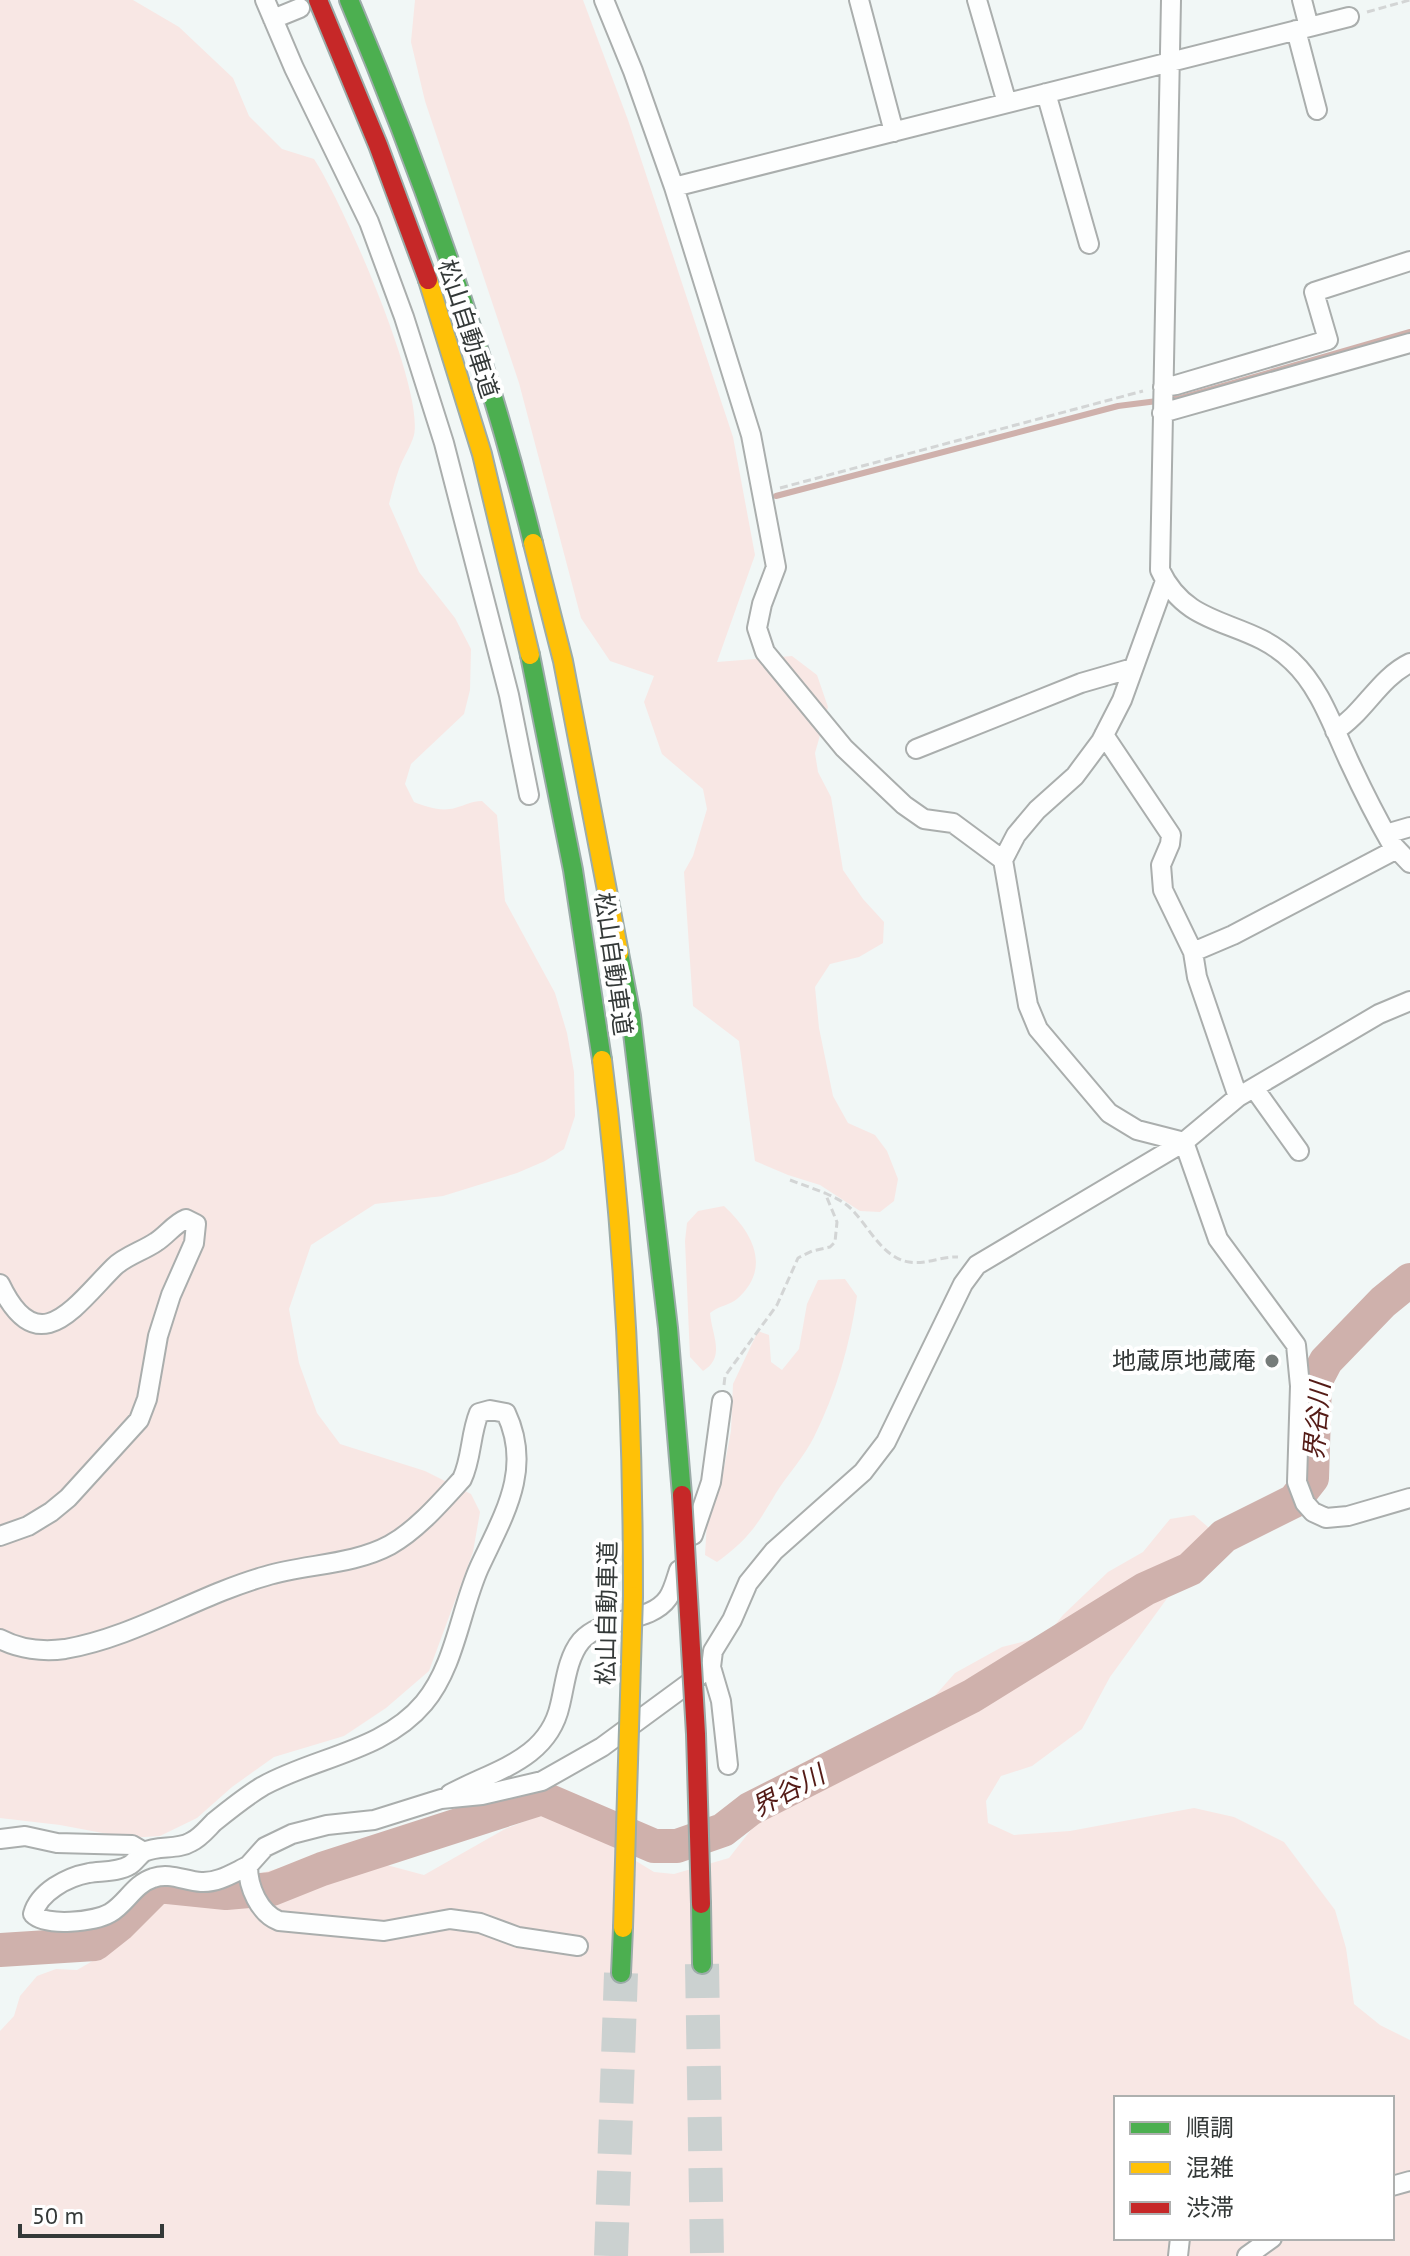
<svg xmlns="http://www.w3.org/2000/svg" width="1410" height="2256" font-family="'PT Sans','Noto Sans JP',sans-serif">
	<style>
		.green { fill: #f8e7e4; fill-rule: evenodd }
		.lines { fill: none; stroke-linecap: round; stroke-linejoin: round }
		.stream { stroke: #cfb1ac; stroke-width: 6 }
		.river { stroke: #cfb1ac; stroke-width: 34 }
		.highway-tunnel { stroke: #cbd1d0; stroke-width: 34; stroke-dasharray: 34 17; stroke-linecap: butt }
		.street-casing { stroke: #aaaead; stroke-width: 22 }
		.fast-casing { stroke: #9caca9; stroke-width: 22 }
		.slow-casing { stroke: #9caca9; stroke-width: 22 }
		.jam-casing { stroke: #9caca9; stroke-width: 22 }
		.path { stroke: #d3d5d5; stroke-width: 3; stroke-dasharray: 8 4; stroke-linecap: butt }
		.street { stroke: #fdfefe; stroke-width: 18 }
		.fast { stroke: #4caf50; stroke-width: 18 }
		.slow { stroke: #ffc107; stroke-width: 18 }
		.jam { stroke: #c62828; stroke-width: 18 }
		.slow-bridge-casing { stroke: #9caca9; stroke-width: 22; stroke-linecap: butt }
		.jam-bridge-casing { stroke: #9caca9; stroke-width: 22; stroke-linecap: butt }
		.slow-bridge { stroke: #ffc107; stroke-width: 18 }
		.jam-bridge { stroke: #c62828; stroke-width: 18 }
		.poi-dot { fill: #767c7a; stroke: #fff; stroke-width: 3 }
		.labels { text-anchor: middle; stroke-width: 8; stroke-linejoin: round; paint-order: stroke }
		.street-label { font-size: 24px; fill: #343938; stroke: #fff }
		.poi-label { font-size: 24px; fill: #343938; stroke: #fff; text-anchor: end }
		.water-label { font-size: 26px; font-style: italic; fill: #541b16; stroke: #fff }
	</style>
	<rect width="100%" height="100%" fill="#f1f7f6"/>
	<path class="green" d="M0 0H133L179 27 233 78 249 116 282 149 314 159C343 203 424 387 414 435 411 446 403 458 399 469 395 480 392 492 389 504L419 572 455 618 471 649 470 690 464 714 411 764 405 784 414 802C427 807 441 812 455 808 466 805 471 801 482 801L497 815 505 901 555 993 567 1033 574 1072 575 1116 564 1149 545 1161 517 1173 443 1196 375 1204 311 1245 289 1309 299 1363 317 1413 340 1444 425 1471 471 1494 480 1512 473 1552 429 1671 386 1708 344 1736 274 1757 232 1787 197 1818 160 1836 129 1838 60 1825 0 1818Z
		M415 0H583L628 120 733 437 755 555 717 662 792 656 817 675 828 707 815 753 818 772 831 797 843 870 863 899 884 922 883 943 859 957 830 964 815 987 819 1028 833 1096 848 1123 875 1135 887 1151 898 1179 894 1201 880 1212 860 1211 820 1185 788 1175 755 1161 739 1041 693 1006 684 872 693 856 707 809 703 789 662 754 644 702 654 676 610 661 581 618 519 383 425 101 411 42Z
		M724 1206C753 1233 772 1268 737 1299 730 1305 718 1306 710 1313 712 1336 726 1357 703 1371L690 1357 685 1241 687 1223 698 1211Z
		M845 1279 857 1296C850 1345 836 1393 814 1437 804 1457 788 1474 776 1493 757 1525 749 1539 717 1562L705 1555 707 1522 723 1473 731 1431 733 1384 758 1331 769 1335 771 1362 782 1370 799 1349 807 1304 818 1280Z
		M1194 1515 1208 1527V1542L1110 1677 1082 1729 1032 1766 1001 1776 986 1801 988 1823 1014 1835 1070 1831 1194 1808 1234 1817 1284 1842 1335 1910 1346 1948 1354 2004 1380 2025 1410 2040V2256H0V2031L14 2016 20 1996 37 1976 56 1969 77 1970 110 1951 136 1921 160 1901 338 1852 424 1875 505 1829 547 1813 597 1837 654 1872 674 1874 729 1858 761 1817 913 1737 932 1699 955 1673 1002 1647 1046 1636 1063 1615 1108 1572 1143 1552 1170 1519ZM1116 2098H1392V2238H1116Z"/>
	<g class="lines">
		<path class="stream" d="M776 496 1118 406 1181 398 1410 332"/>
		<path class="river" d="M0 1950 95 1944 119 1925 158 1886 226 1893 272 1889 322 1869 542 1798 654 1846H677L723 1830 750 1809 972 1696 1145 1589 1190 1569 1224 1536 1294 1501 1312 1478 1315 1382 1326 1361 1383 1302 1410 1280"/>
		<path class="highway-tunnel" d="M702 1964 707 2256
			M611 2256 621 1973"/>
		<defs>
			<path id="street" d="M265 0 294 68 369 222 404 317 444 443 509 695 529 795
				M604 0 633 71 674 187 751 435 776 567 762 604 757 628 765 652 844 748 904 805 924 819 953 823 1003 860
				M859 0 894 132
				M977 0 1007 103
				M1171 0 1160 570C1189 632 1247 617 1292 661 1320 687 1333 727 1349 761 1362 789 1376 817 1391 843L1410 863
				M1302 0 1309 27
				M273 19 300 8
				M1296 30 1317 110
				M1046 93 1089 244
				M674 187 1349 17
				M1163 387 1176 385 1328 340 1314 292 1410 261
				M1162 413 1410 343
				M1165 581 1122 700 1101 741 1075 776 1037 810 1016 835 1003 860 1028 1005 1038 1029 1109 1113 1137 1130 1184 1142 1218 1239 1296 1345 1300 1386 1297 1482 1305 1503 1313 1512 1326 1518 1348 1516 1410 1498
				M1335 731C1364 713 1379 678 1410 663
				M1104 735 1171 835 1170 844 1161 865 1163 890 1193 952 1197 977 1238 1097
				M916 749 1081 683 1133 668
				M1386 834 1410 827
				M1193 952 1233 935 1395 850
				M1254 1088 1299 1151
				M0 1284C38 1364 75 1306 114 1267 125 1256 143 1251 156 1242 167 1235 174 1224 186 1219L196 1224 194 1243 171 1295 158 1336 147 1399 139 1420 68 1498 51 1512 28 1526 0 1536
				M693 1535 711 1482 722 1401
				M0 1639C19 1649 43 1652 65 1649 135 1637 198 1595 266 1576 306 1564 353 1565 390 1545 417 1530 441 1502 462 1479 472 1458 470 1435 479 1413L490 1410 506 1413C533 1470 503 1516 479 1568 460 1611 455 1666 424 1703 384 1751 315 1757 263 1786 246 1796 230 1809 214 1822 207 1829 200 1838 191 1842 178 1850 158 1845 144 1852 139 1855 135 1862 130 1865 119 1872 102 1871 89 1873 67 1877 39 1892 33 1914 46 1927 94 1922 110 1913 126 1904 134 1884 153 1878 169 1872 185 1881 201 1882 218 1883 233 1873 248 1866
				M711 1667 721 1701 728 1765
				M450 1794C494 1770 548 1760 560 1705 565 1685 567 1658 581 1641 603 1616 650 1624 668 1598 673 1591 676 1579 679 1570
				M0 1839 25 1836 57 1843 132 1845 144 1852
				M578 1946 518 1937 480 1923 450 1919 384 1931 279 1921C259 1913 248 1887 248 1866L265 1847 292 1834 327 1825 374 1820 441 1799 482 1795 542 1781 602 1747 711 1667 713 1651 732 1620 748 1583 774 1551 863 1472 886 1442 963 1284 977 1265 1184 1142 1238 1097 1379 1014 1410 1001
				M1392 2186 1410 2181
				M1178 2256 1180 2238
				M1247 2256 1272 2238"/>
			<path id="fast" d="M349 0C423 176 487 357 533 543
				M530 655 573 870 602 1060
				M619 953 631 1016 668 1328 682 1495
				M701 1904 702 1964
				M621 1973 623 1928"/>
			<path id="slow" d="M428 280 482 454 530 655
				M533 543 563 661 619 953
				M602 1060C625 1238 633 1416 633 1596"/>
			<path id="jam" d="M318 0 378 145 428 280"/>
		</defs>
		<use href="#street" class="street-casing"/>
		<use href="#fast" class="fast-casing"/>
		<use href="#slow" class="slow-casing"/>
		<use href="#jam" class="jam-casing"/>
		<path class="path" d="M1367 12 1410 0
			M780 488 1143 391
			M790 1180 825 1193
			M724 1385 725 1376 777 1305 798 1258 812 1251 830 1247 835 1242 837 1222 825 1193C836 1198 847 1203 855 1213 871 1231 884 1258 909 1262 926 1265 942 1256 958 1257"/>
		<use href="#street" class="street"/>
		<use href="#fast" class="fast"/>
		<use href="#slow" class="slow"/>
		<use href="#jam" class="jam"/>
		<defs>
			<path id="slow-bridge" d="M623 1928 633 1596"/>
			<path id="jam-bridge" d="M682 1495 696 1734 701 1904"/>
		</defs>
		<use href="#slow-bridge" class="slow-bridge-casing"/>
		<use href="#jam-bridge" class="jam-bridge-casing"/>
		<use href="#slow-bridge" class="slow-bridge"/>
		<use href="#jam-bridge" class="jam-bridge"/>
	</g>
	<circle class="poi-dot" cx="1272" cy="1361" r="8"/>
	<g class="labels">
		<g class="street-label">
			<text transform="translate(468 329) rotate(72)" y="8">松山自動車道</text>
			<text transform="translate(613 964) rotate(82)" y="8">松山自動車道</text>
			<text transform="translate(607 1613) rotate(-89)" y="8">松山自動車道</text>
		</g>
		<g class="poi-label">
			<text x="1256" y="1369">地蔵原地蔵庵</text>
		</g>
		<g class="water-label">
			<text transform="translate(1317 1421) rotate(-85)" y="9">界谷川</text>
			<text transform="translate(788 1791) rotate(-28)" y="9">界谷川</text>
		</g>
	</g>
	<rect x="1114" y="2096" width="280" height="144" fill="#ffffff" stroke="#aeb0af" stroke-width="2"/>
	<rect x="1130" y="2122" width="40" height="12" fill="#4caf50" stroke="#aeb0af" stroke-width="2"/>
	<text x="1186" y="2136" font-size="24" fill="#343938">順調</text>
	<rect x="1130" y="2162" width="40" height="12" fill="#ffc107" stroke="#aeb0af" stroke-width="2"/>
	<text x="1186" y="2176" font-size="24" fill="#343938">混雑</text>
	<rect x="1130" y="2202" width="40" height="12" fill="#c62828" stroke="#aeb0af" stroke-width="2"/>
	<text x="1186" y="2216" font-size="24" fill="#343938">渋滞</text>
	<path d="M20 2224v12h142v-12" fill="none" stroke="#343938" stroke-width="4"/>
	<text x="32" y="2224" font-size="24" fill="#343938" stroke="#ffffff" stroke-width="6" paint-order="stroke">50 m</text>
</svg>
